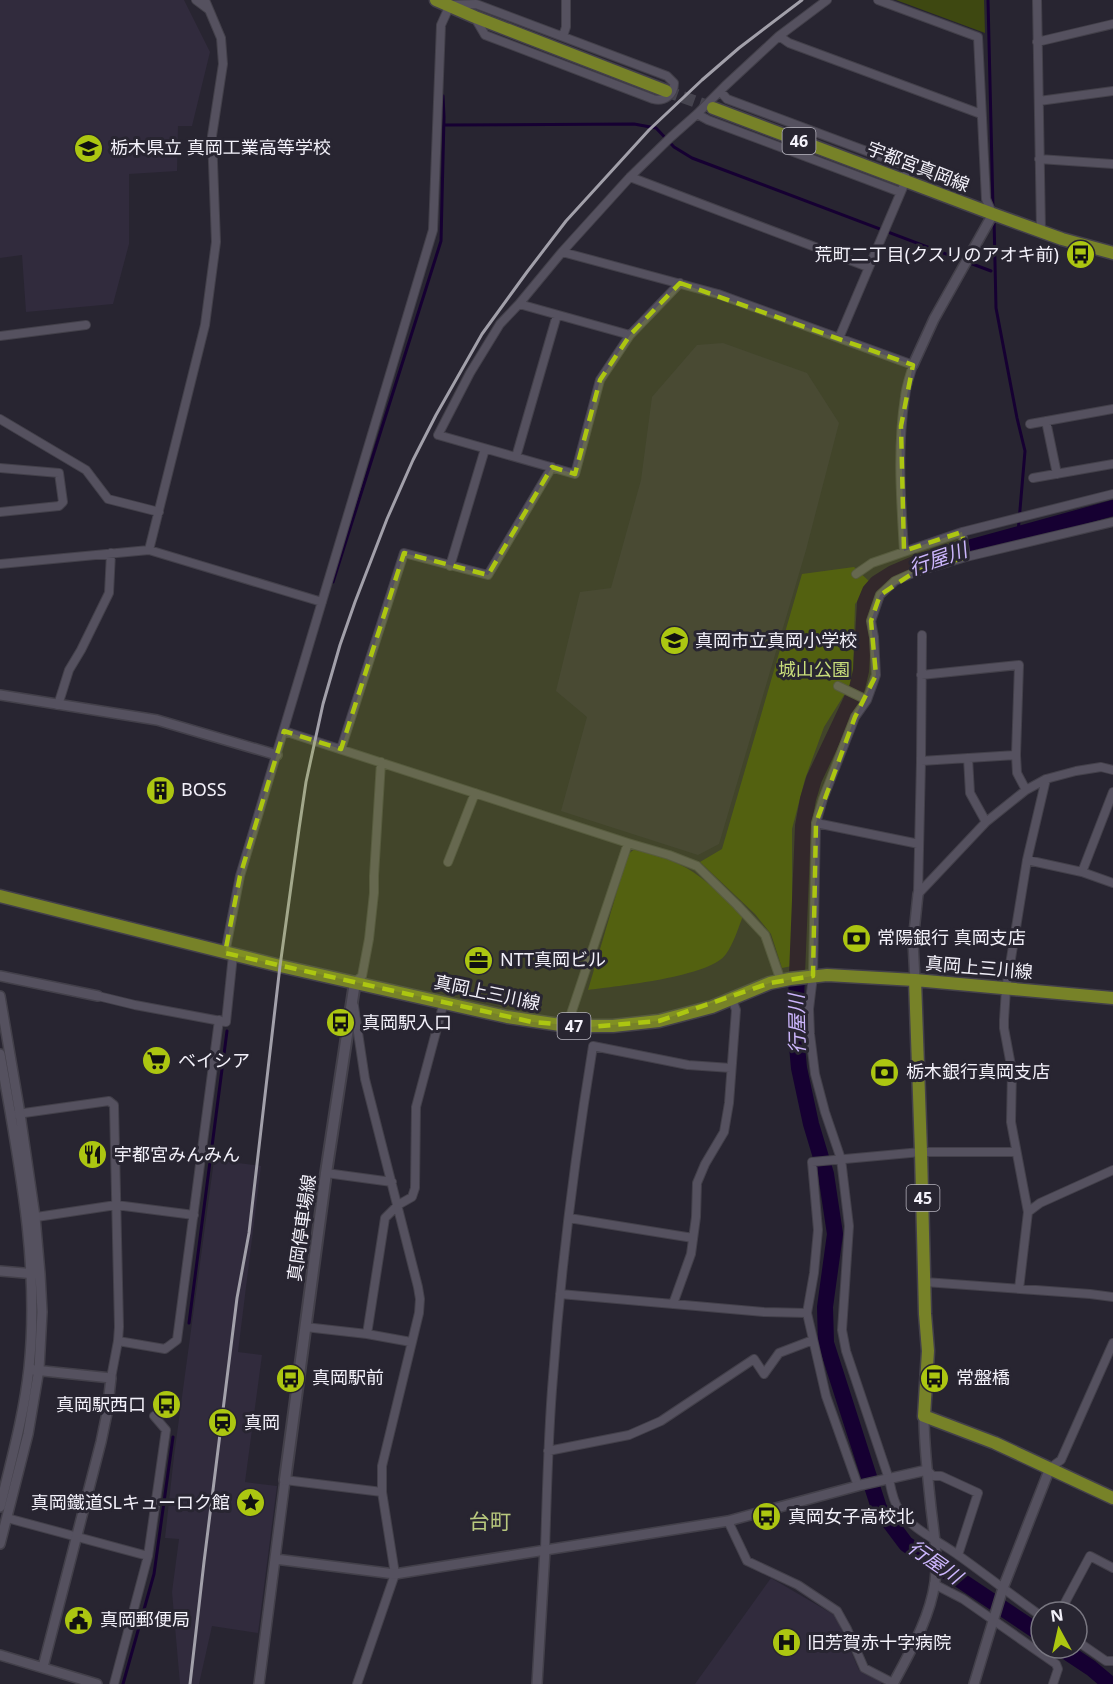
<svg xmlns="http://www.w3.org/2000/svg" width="1113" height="1684" font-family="'Noto Sans','Noto Sans JP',sans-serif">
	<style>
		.built { fill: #312b3d }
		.green { fill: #3e4811 }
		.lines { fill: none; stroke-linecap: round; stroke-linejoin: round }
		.stream { stroke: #160032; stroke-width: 3 }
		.river { stroke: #160032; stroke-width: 16 }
		.primary-tunnel { stroke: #46444f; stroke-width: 12; stroke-dasharray: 12 6; stroke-linecap: butt }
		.minor-casing { stroke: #43404a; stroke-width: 10 }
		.tertiary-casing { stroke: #43404a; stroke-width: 12 }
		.secondary-casing { stroke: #43404a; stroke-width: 14 }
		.primary-casing { stroke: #43404a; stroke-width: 15 }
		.minor { stroke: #55515f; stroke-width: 8 }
		.tertiary { stroke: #55515f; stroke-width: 9 }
		.secondary { stroke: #55515f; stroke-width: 10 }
		.primary { stroke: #778228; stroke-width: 12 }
		.rail { stroke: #a2a0aa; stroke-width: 3 }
		.marked { fill: #acc611; fill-opacity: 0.2; stroke: #acc611; stroke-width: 4.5; stroke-dasharray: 12 8; stroke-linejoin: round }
		.labels { text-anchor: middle; stroke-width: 6; stroke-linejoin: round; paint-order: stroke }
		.shield { fill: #282531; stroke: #b6b4be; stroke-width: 1.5 }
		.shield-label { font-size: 16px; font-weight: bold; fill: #f3f1fa }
		.poi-label { font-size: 18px; fill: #f3f1fa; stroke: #282531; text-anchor: start }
		.street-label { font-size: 18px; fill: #f3f1fa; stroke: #282531 }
		.park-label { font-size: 18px; fill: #c9de7b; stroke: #282531 }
		.water-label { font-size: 20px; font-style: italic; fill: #ccb6fd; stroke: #282531 }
		.quarter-label { font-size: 21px; fill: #b9c97e; stroke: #282531 }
	</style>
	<rect width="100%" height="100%" fill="#282531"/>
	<path class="built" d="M0 0H184L210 52 192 126H178L177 171 129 174V244L113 304 26 312 22 255 0 258Z
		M723 343 807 373 839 423 806 550 719 844 698 855 561 811 587 717 556 691 580 592 611 588 641 480 652 397 697 345Z
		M214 1160 261 1166 238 1352 262 1355 245 1482 277 1486 258 1633 212 1626 199 1684H180L172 1592 179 1539 165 1538 174 1456Z
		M771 1578 836 1616 859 1670 882 1682 881 1684H695Z"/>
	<path class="green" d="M896 0H984L985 33Z
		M854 567 872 584 855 604 853 668 851 684 824 727 805 779 792 829V966L782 968 771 934 755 914 700 862 722 849 802 574Z
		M635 849C654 855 675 860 693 872 711 884 727 901 743 916 738 928 734 943 726 954 711 977 616 986 588 990L628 854Z"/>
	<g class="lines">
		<path class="stream" d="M988 0 993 208
			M444 125 634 124 656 128 674 147 692 158 991 271
			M994 218 996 308 1017 418 1025 451 1018 533
			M333 582 441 241 444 117 443 96
			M189 1323 227 1031
			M123 1684 154 1574 173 1437"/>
		<path class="river" d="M1041 1634 906 1544 879 1508 826 1343 825 1307 835 1234 826 1174 811 1124 799 1068 795 1024 803 826 808 799 814 779 857 688 861 671 865 603 870 591 877 583 893 573 921 561 1113 508
			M1061 1648 1091 1668 1110 1684"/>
		<path class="primary-tunnel" d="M666 91 713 108"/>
		<defs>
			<path id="minor" d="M196 0 208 9
				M878 0 978 37 986 199 992 213
				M1037 0 1041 231
				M563 36 566 27V0
				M779 36 789 43 981 114
				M1037 42 1113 24
				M720 91 727 99 901 164 904 168 906 180 839 338
				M1039 101 1113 91
				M697 114 708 120 900 192
				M1039 159 1113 164
				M630 177 868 267
				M562 252 718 294 913 365C910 376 906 386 905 397 897 448 901 500 904 551
				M519 304 500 324 470 373 438 435 575 474 600 380 630 335 680 283
				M630 335 519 304 562 252 630 177 671 137 697 114 725 86 779 36 827 0
				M0 336 86 325
				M0 419 86 470 108 499 159 512
				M1046 421 1057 474
				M1030 424 1113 409
				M516 457 557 315
				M0 468 59 473 63 502 59 506 0 512
				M1033 478 1113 464
				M962 532 966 557
				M149 550 205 325 216 242 212 136 223 64 221 38 205 0
				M0 564 149 550 322 602
				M450 566 485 449
				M856 574 872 563 962 532 1113 494
				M921 675 1019 665 1016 755 1017 773 1026 790
				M838 686 867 700
				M58 705 69 670 81 650 109 593 111 553
				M284 731 628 843 669 855 697 866 737 905 765 935 781 981
				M341 749 404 553 488 575 552 467
				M968 758 970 793 986 822
				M921 761 1016 755
				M816 823 919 844
				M1027 860 1082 872 1113 883
				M448 862 475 793
				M1082 872 1113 792
				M918 894 921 761 922 635
				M918 894 986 822 1026 790 1046 779 1076 771 1101 767 1113 770
				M225 953 240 876 433 230 441 25 450 5 476 4 667 76 674 83C674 95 664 102 653 99L485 35 475 18
				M355 982 362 976 369 939 374 893V876L381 762
				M98 996 135 1005 226 1022 233 955
				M354 1006 365 1079 418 1287 420 1299 419 1313 382 1466V1492L395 1574 357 1684
				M567 1026 628 843
				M17 1114 109 1101 114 1105 119 1327 118 1341 111 1378
				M326 1173 392 1182
				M1028 1212 1040 1203 1113 1170
				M30 1218 116 1205 194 1215
				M569 1218 693 1238
				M925 1282 1090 1294 1113 1297
				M1019 1289 1028 1212 1011 1122 1012 1071 1004 1028V1020L1006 989 1027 860 1046 779
				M560 1294 764 1312 807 1313
				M673 1304 691 1254 696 1217 697 1183 705 1164 724 1132 729 1103 736 1010 732 999
				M305 1327 367 1334 411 1342
				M367 1334 385 1218 398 1205 412 1197 415 1188 416 1107 444 1002
				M118 1341 165 1349 177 1340 219 1020
				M548 1451 629 1435 661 1421 754 1359 764 1374 779 1353 813 1340
				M1050 1468 1061 1460 1113 1343
				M927 1470 933 1476H941L978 1493 958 1555
				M285 1480 382 1492
				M858 1486 826 1396 807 1313 814 1273 818 1230 812 1162 921 1152H1016
				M7 1518 148 1556
				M728 1521 747 1561 798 1585 837 1611 847 1629 864 1668 893 1683
				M545 1550C547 1492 548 1435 553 1377 561 1266 575 1156 593 1046L688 1065 731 1068
				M934 1584 963 1599 1056 1664 1058 1669 1053 1684
				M1060 1612 1090 1556 1113 1568
				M1041 1616C1013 1596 986 1575 958 1555 939 1541 913 1530 899 1510 893 1501 891 1489 889 1479L846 1351 842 1330 849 1226 841 1159 825 1112 815 1074 810 1034 809 1009 813 976 816 823 823 799 855 717 867 700 876 675 874 637 871 621 880 595 895 581 913 573 966 557 1113 522
				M1077 1641 1106 1661H1113
				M114 1684 148 1556 166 1430 154 1416"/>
			<path id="tertiary" d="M913 365 934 319 993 214
				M0 695 157 720 277 755
				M0 976 98 996
				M915 980 913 942 918 894
				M0 996 20 1114 35 1217 40 1274 42 1312 39 1369 28 1434 0 1544
				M0 1054C18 1157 40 1263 29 1368 24 1415 11 1461 0 1507
				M0 1271 36 1274
				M34 1370 111 1378 107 1413 101 1442 43 1667
				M275 1559 395 1574 728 1521 861 1485 927 1470
				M0 1655 97 1684
				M259 1684 285 1480
				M537 1684 545 1550
				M893 1684C910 1652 930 1618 935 1582 938 1557 934 1533 931 1508 928 1478 924 1447 924 1416
				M974 1684 1003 1588 1050 1468"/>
			<path id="secondary" d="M285 1480 326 1173 355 982"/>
			<path id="primary" d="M436 0 475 17 666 91
				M713 108 993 214 1062 239 1113 253
				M0 896 280 966 507 1017 567 1026H613L659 1021 712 1007 770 983 790 979 827 975 915 980 1113 998
				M915 980 921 1152 925 1314 928 1351 924 1416 995 1443 1113 1498"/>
		</defs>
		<use href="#minor" class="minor-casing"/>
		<use href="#tertiary" class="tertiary-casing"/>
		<use href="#secondary" class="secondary-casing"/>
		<use href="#primary" class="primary-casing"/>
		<use href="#minor" class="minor"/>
		<use href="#tertiary" class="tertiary"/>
		<use href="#secondary" class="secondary"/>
		<use href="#primary" class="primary"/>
		<path class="rail" d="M190 1684 204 1562 237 1298 249 1233 280 966 299 829 306 782 323 704 340 645 355 602 387 519 413 460 436 415 482 334 527 272 566 221 649 130 702 80 739 48 802 0"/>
	</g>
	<path class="marked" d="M680 283 913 365 901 426 904 551 962 532 966 557 913 573 880 595 871 621 876 675 855 717 816 823 813 976 770 983 659 1021 590 1027 532 1022 225 953 240 876 284 731 341 749 404 553 488 575 552 467 575 474 600 380 630 335Z"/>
	<defs>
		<symbol id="school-disc" viewBox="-11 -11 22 22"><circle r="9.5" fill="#acc611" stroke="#282531"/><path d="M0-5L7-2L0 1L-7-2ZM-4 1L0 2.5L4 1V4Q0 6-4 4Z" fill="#111"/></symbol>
		<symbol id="bus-disc" viewBox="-11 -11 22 22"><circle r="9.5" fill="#acc611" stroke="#282531"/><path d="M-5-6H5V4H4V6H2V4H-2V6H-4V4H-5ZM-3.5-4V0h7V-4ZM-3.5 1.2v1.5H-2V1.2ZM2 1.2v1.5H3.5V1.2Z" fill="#111"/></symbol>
		<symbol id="building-disc" viewBox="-11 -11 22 22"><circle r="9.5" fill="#acc611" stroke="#282531"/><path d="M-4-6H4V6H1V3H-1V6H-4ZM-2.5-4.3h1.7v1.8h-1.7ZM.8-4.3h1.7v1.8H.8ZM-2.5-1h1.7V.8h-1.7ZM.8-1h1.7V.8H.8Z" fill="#111"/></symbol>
		<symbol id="bank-disc" viewBox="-11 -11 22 22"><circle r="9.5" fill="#acc611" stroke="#282531"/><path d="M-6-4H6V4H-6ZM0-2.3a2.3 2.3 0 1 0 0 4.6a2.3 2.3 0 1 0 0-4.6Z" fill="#111"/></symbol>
		<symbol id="office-disc" viewBox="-11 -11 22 22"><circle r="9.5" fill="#acc611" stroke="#282531"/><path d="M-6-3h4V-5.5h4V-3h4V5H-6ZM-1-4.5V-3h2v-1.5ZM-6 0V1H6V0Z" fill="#111"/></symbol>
		<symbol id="supermarket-disc" viewBox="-11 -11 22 22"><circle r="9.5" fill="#acc611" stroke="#282531"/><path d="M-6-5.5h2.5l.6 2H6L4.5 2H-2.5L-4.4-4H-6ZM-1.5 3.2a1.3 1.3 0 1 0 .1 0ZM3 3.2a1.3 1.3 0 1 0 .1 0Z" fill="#111"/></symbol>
		<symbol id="restaurant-disc" viewBox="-11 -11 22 22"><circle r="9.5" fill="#acc611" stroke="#282531"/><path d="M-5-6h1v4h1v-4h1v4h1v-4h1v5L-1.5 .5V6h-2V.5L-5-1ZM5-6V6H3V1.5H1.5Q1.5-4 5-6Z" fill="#111"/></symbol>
		<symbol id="station-disc" viewBox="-11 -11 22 22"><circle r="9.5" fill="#acc611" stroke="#282531"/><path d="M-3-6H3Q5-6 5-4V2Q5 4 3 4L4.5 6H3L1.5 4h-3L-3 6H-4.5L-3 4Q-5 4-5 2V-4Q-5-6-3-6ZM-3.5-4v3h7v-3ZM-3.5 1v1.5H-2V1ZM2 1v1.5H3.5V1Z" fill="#111"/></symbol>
		<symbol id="sight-disc" viewBox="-11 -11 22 22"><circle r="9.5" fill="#acc611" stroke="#282531"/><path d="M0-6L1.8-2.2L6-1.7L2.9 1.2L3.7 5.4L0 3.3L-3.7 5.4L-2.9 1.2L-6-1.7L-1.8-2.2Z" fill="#111"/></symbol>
		<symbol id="civic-disc" viewBox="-11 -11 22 22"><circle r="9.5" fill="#acc611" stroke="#282531"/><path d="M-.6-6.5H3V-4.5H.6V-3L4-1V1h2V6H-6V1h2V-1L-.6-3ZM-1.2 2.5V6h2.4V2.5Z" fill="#111"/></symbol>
		<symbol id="hospital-disc" viewBox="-11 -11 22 22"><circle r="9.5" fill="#acc611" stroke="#282531"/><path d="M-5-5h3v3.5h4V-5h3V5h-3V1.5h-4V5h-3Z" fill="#111"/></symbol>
	</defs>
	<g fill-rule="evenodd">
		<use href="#school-disc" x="72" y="132" width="33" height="33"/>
		<use href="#bus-disc" x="1064" y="238" width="33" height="33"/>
		<use href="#school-disc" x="658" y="624" width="33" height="33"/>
		<use href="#building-disc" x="144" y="774" width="33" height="33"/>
		<use href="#bank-disc" x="840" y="922" width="33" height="33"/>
		<use href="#office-disc" x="462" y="944" width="33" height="33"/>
		<use href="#bus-disc" x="324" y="1006" width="33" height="33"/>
		<use href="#supermarket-disc" x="140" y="1044" width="33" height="33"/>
		<use href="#bank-disc" x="868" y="1056" width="33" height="33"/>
		<use href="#restaurant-disc" x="76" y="1138" width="33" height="33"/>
		<use href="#bus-disc" x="274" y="1362" width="33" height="33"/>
		<use href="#bus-disc" x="918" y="1362" width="33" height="33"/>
		<use href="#bus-disc" x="150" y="1388" width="33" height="33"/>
		<use href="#station-disc" x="206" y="1406" width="33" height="33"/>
		<use href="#sight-disc" x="234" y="1486" width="33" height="33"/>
		<use href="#bus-disc" x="750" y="1500" width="33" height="33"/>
		<use href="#civic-disc" x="62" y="1604" width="33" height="33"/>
		<use href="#hospital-disc" x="770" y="1626" width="33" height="33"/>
	</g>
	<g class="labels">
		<g class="shield">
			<rect x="782.5" y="128" width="33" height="26" rx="4.5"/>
			<rect x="557.5" y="1013" width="33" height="26" rx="4.5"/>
			<rect x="906.5" y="1185" width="33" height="26" rx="4.5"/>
		</g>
		<g class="shield-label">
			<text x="799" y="147">46</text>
			<text x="574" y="1032">47</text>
			<text x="923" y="1204">45</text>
		</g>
		<g class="poi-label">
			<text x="110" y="154">栃木県立 真岡工業高等学校</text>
			<text x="1059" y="261" text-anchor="end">荒町二丁目(クスリのアオキ前)</text>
			<text x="695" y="647">真岡市立真岡小学校</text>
			<text x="181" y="796">BOSS</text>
			<text x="877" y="944">常陽銀行 真岡支店</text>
			<text x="500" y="966">NTT真岡ビル</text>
			<text x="362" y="1029">真岡駅入口</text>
			<text x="178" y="1067">ベイシア</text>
			<text x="906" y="1078">栃木銀行真岡支店</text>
			<text x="114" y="1161">宇都宮みんみん</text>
			<text x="312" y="1384">真岡駅前</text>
			<text x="956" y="1384">常盤橋</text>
			<text x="146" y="1411" text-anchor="end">真岡駅西口</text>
			<text x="244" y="1429">真岡</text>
			<text x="230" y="1509" text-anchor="end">真岡鐵道SLキューロク館</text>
			<text x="788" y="1523">真岡女子高校北</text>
			<text x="100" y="1626">真岡郵便局</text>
			<text x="807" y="1649">旧芳賀赤十字病院</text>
		</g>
		<g class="street-label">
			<text transform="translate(918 167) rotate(21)" y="6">宇都宮真岡線</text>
			<text transform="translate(979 968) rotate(5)" y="6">真岡上三川線</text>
			<text transform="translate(487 993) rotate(12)" y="6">真岡上三川線</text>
			<text transform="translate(302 1228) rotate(-82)" y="6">真岡停車場線</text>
		</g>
		<g class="park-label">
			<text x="814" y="676">城山公園</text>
		</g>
		<g class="water-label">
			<text transform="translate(938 559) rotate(-19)" y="7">行屋川</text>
			<text transform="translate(797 1024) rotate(-91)" y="7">行屋川</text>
			<text transform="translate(935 1562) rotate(35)" y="7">行屋川</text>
		</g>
		<g class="quarter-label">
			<text x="490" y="1529">台町</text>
		</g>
	</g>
	<g transform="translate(1059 1630) rotate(352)"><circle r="28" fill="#282531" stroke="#797781" stroke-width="1.5"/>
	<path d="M0-4.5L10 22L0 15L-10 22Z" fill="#acc611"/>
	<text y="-9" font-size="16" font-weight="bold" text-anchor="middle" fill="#f3f1fa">N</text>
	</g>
</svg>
